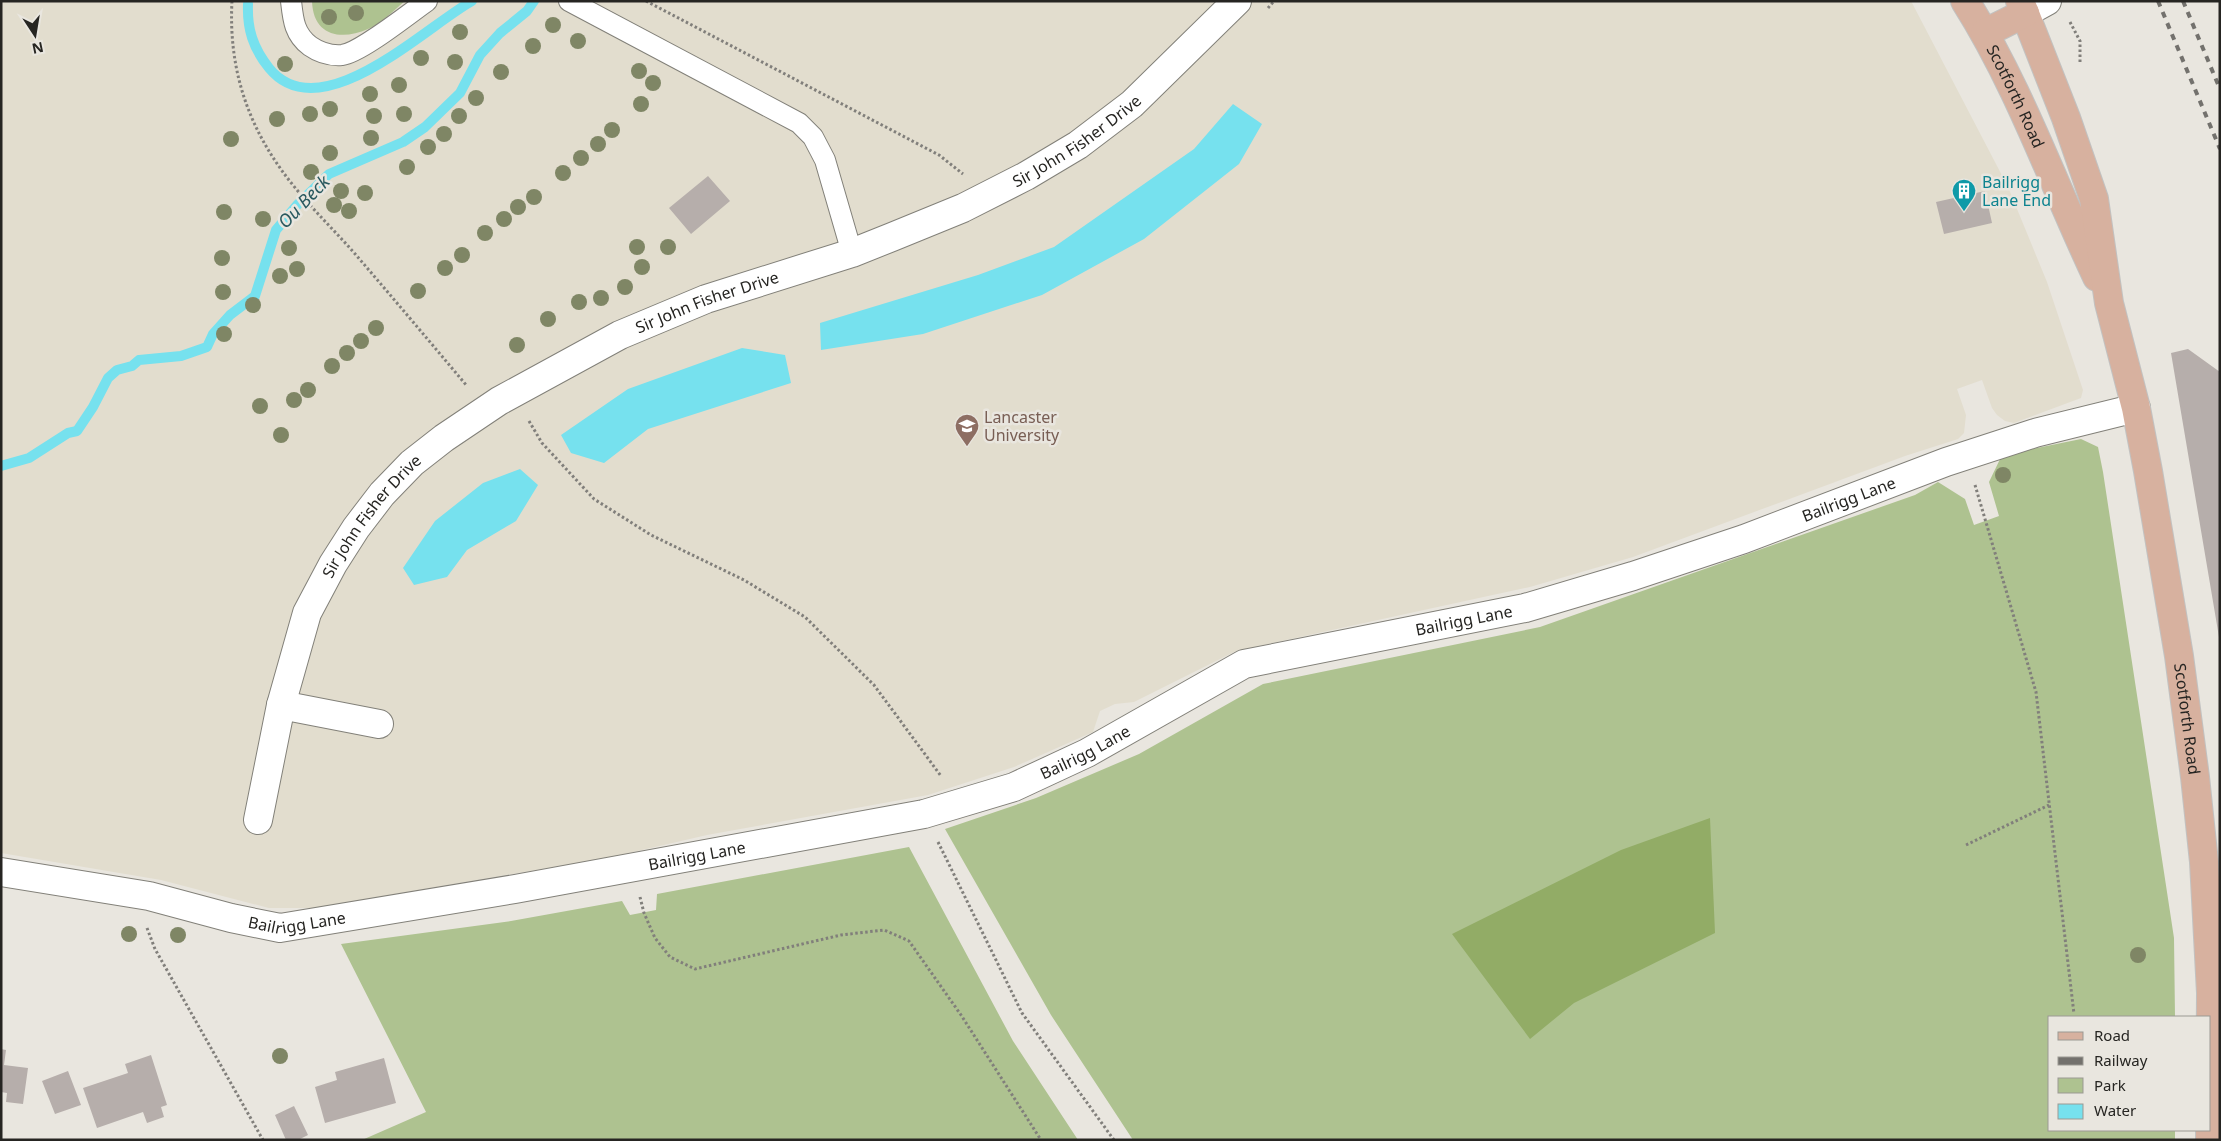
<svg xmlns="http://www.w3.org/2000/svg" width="2221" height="1141" font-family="'Noto Sans',sans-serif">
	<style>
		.built { fill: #e2ddce }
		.green { fill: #aec290 }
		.forest { fill: #92ac66 }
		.water { fill: #76e1ee }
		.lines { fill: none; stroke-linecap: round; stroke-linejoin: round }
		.stream { stroke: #76e1ee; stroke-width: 10 }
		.building { fill: #b6aeab }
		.lane-casing { stroke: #828079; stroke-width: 22 }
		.street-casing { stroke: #828079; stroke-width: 30 }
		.secondary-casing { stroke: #828079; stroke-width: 30 }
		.primary-casing { stroke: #c2c2c1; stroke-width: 30 }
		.path { stroke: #817f7b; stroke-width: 3; stroke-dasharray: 2.5 2.5; stroke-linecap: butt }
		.lane { stroke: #fff; stroke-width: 20 }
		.street { stroke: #fff; stroke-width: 28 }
		.secondary { stroke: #fff; stroke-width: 28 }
		.primary { stroke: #d7b19f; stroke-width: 28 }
		.rail { stroke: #73716d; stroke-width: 4; stroke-dasharray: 6 6; stroke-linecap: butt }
		.tree { fill: #7f8665 }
		.labels { text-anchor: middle; stroke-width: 5; stroke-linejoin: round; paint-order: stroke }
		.street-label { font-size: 16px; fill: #262522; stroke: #e9e6df }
		.culture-label { font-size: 16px; fill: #0d838f; stroke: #e9e6df; text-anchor: start }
		.education-label { font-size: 16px; fill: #785e54; stroke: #e9e6df; text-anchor: start }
		.water-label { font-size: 18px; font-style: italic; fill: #2a595f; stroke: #e9e6df }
	</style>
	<rect width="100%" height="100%" fill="#e9e6df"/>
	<path class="built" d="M1 1H1911L2008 187 2047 282 2083 390 2081 398 2014 423 2005 421 1997 415 1992 408 1982 380 1957 389 1966 415 1964 433 1958 439 1905 456 1633 557 1530 587 1236 651 1134 702 1115 704 1100 711 1093 732 1014 767 928 795 707 835 603 859 518 873 313 908H269L161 880 1 853Z"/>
	<path class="green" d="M312 1H405C394 10 381 24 368 29 341 41 313 36 312 1Z
		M2081 439 2098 447 2103 472 2174 938 2175 1017H2050V1130H2175V1140H1133L1051 1015 945 829 1036 798 1139 754 1263 684 1540 627 1915 495 1938 482 1965 499 1974 525 1999 516 1989 482 2002 455Z
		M909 847 1013 1041 1078 1140H362L426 1112 341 944 511 921 622 901 630 915 656 910 657 894Z"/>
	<path class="forest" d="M1710 818 1715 933 1574 1003 1530 1039 1452 934 1621 850Z"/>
	<path class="water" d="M1233 104 1262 124 1239 164 1144 239 1042 295 923 334 821 350 820 323 978 275 1054 247 1194 149Z
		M742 348 785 355 791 383 648 429 604 463 571 453 561 435 628 389Z
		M520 469 538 485 516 521 467 550 447 577 414 585 403 568 435 521 483 483Z"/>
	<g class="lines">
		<path class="stream" d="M248 4C247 29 253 48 269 68 320 131 424 28 472 1
			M1 466 29 458 68 433 77 431 93 407 108 378 117 370 132 366 139 360 181 356 207 347 213 334 230 315 255 296 276 230 298 204 329 174 403 142 425 127 460 93 480 55 500 33 527 11 534 1"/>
	</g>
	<path class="building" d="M708 176 730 201 691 234 669 208Z
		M1985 191 1992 223 1944 234 1936 202Z
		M2188 349 2220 372V643L2171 353Z
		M1 1049 6 1050 4 1065 28 1068 23 1104 6 1102 7 1093 1 1092Z
		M151 1055 167 1105 161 1107 164 1117 147 1123 143 1112 97 1128 83 1088 128 1073 125 1064Z
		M384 1058 396 1103 325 1123 315 1087 337 1080 335 1072Z
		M68 1071 81 1105 55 1114 42 1081Z
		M294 1106 308 1135 298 1140H286L275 1115Z"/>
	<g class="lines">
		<defs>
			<path id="lane" d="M291 1C293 19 294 34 310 46 320 53 329 56 342 55 360 53 410 13 427 1
				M569 1 799 123 813 137 825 160 852 253"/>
			<g id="street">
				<path d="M281 705 379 724"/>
				<path id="s1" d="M258 820 281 705 307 613 333 564 356 528 382 494 412 463 444 438 499 401 620 335 706 299 852 253 892 237 963 208 1026 176 1078 145 1132 104 1237 1"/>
				<path id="s2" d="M1 872 149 896 231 918 280 928 515 889 924 814 1014 787 1087 753 1244 664 1525 608 1633 576 1744 539 1946 462 2035 433 2136 408"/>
			</g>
			<path id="secondary" d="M2025 13 2047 1"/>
			<g id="primary">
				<path id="s3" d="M1965 1C2019 86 2054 186 2097 277"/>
				<path id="s4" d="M2020 1 2066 118 2094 199 2109 303 2136 408 2148 471 2179 656 2195 777 2204 862 2211 993 2210 1140"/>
				<path d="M1985 33 2025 13"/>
			</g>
		</defs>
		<use href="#lane" class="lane-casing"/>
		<use href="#street" class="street-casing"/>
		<use href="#secondary" class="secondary-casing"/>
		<use href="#primary" class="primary-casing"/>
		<path class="path" d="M232 1C228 74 251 135 297 190 316 213 337 233 356 255 393 298 430 342 467 386
			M646 1 939 155 963 174
			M1268 8 1274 1
			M2070 22 2080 41V63
			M529 421 542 443 594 499 651 535 744 580 805 617 874 685 941 776
			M1975 485 2036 692 2074 1014
			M938 842 1022 1013 1114 1140
			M1966 845 2049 805
			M640 897 644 913 655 938 670 957 695 969 841 935 884 930 909 941 961 1015 1041 1140
			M147 928 155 949 263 1140"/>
		<use href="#lane" class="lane"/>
		<use href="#street" class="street"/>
		<use href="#secondary" class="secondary"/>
		<use href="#primary" class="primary"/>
		<path class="rail" d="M2158 1 2220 149
			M2183 1 2220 89"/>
	</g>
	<g class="tree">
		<circle cx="356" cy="13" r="8"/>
		<circle cx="329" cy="17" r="8"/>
		<circle cx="553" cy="25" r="8"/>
		<circle cx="460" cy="32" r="8"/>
		<circle cx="578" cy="41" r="8"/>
		<circle cx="533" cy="46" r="8"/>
		<circle cx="421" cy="58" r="8"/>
		<circle cx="455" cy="62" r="8"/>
		<circle cx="285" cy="64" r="8"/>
		<circle cx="639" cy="71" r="8"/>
		<circle cx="501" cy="72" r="8"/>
		<circle cx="653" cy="83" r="8"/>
		<circle cx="399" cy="85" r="8"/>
		<circle cx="370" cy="94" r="8"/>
		<circle cx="476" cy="98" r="8"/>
		<circle cx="641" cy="104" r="8"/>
		<circle cx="330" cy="109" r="8"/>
		<circle cx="310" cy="114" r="8"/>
		<circle cx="404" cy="114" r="8"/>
		<circle cx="374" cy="116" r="8"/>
		<circle cx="459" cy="116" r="8"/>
		<circle cx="277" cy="119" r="8"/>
		<circle cx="612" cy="130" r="8"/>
		<circle cx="444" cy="134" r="8"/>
		<circle cx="371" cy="138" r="8"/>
		<circle cx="231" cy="139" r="8"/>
		<circle cx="598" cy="144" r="8"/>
		<circle cx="428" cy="147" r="8"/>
		<circle cx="330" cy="153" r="8"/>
		<circle cx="581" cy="158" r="8"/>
		<circle cx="407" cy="167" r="8"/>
		<circle cx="311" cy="172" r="8"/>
		<circle cx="563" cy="173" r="8"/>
		<circle cx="341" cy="191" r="8"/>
		<circle cx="365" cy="193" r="8"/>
		<circle cx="534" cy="197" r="8"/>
		<circle cx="334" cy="205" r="8"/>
		<circle cx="518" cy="207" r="8"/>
		<circle cx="349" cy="211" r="8"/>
		<circle cx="224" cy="212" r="8"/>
		<circle cx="263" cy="219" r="8"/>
		<circle cx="504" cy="219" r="8"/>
		<circle cx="485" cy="233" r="8"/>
		<circle cx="637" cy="247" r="8"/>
		<circle cx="668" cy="247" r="8"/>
		<circle cx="289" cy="248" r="8"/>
		<circle cx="462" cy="255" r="8"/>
		<circle cx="222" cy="258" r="8"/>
		<circle cx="642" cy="267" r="8"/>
		<circle cx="445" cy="268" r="8"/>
		<circle cx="297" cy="269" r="8"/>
		<circle cx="280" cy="276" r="8"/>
		<circle cx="625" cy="287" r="8"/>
		<circle cx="418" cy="291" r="8"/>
		<circle cx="223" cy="292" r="8"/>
		<circle cx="601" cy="298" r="8"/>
		<circle cx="579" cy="302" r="8"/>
		<circle cx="253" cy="305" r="8"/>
		<circle cx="548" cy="319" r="8"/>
		<circle cx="376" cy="328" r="8"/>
		<circle cx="224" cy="334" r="8"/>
		<circle cx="361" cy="341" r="8"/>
		<circle cx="517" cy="345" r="8"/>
		<circle cx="347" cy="353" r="8"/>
		<circle cx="332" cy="366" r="8"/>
		<circle cx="308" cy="390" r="8"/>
		<circle cx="294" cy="400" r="8"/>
		<circle cx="260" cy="406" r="8"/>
		<circle cx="281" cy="435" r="8"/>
		<circle cx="2003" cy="475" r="8"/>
		<circle cx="129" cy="934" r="8"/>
		<circle cx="178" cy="935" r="8"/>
		<circle cx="2138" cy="955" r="8"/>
		<circle cx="280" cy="1056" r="8"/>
	</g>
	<defs>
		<symbol id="building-pin" viewBox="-11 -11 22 30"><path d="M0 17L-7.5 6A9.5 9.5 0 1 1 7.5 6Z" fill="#0f9aa8" stroke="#e9e6df"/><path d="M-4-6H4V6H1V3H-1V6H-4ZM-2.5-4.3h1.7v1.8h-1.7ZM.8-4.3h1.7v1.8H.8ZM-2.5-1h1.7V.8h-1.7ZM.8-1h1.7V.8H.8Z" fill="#fff"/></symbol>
		<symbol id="university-pin" viewBox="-11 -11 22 30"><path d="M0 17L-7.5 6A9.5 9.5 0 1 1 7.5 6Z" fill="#8d6e63" stroke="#e9e6df"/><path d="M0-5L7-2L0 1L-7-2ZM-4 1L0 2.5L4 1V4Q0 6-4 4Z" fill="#fff"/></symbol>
	</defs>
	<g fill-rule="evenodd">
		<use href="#building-pin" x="1950" y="177" width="28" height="38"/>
		<use href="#university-pin" x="953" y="412" width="28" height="38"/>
	</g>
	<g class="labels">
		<g class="street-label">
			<text dy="6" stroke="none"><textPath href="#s3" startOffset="108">Scotforth Road</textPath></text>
			<text dy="6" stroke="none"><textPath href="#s1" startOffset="1140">Sir John Fisher Drive</textPath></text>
			<text dy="6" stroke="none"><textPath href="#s1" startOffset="735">Sir John Fisher Drive</textPath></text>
			<text dy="6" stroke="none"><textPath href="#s2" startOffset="1922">Bailrigg Lane</textPath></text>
			<text dy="6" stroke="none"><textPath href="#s1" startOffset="330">Sir John Fisher Drive</textPath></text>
			<text dy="6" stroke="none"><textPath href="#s2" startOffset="1518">Bailrigg Lane</textPath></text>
			<text dy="6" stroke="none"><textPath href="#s4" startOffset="740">Scotforth Road</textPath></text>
			<text dy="6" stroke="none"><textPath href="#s2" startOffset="1112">Bailrigg Lane</textPath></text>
			<text dy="6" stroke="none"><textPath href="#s2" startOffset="708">Bailrigg Lane</textPath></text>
			<text dy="6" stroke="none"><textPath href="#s2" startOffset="302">Bailrigg Lane</textPath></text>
		</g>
		<g class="culture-label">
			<text x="1982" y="188">Bailrigg<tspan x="1982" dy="18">Lane End</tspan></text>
		</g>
		<g class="education-label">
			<text x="984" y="423">Lancaster<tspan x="984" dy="18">University</tspan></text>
		</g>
		<g class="water-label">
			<text transform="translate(304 202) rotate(-46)" y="6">Ou Beck</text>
		</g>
	</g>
	<rect width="2221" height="1141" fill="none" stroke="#262522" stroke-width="5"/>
	<rect x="2048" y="1016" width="162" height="115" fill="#e9e6df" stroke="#9b9993"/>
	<rect x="2058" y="1032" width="25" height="8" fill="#d7b19f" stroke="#9b9993"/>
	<text x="2094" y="1041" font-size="15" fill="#262522">Road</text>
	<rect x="2058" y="1057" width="25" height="8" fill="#73716d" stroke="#9b9993"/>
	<text x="2094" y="1066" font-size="15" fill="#262522">Railway</text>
	<rect x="2058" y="1078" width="25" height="15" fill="#aec290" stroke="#9b9993"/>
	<text x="2094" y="1091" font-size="15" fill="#262522">Park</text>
	<rect x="2058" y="1104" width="25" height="15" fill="#76e1ee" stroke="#9b9993"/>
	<text x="2094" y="1116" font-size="15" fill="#262522">Water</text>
	<g transform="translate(35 35) rotate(168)" stroke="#e9e6df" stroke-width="4" paint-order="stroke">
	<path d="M0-4L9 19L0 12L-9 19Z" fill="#262522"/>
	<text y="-8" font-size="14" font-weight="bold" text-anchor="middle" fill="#262522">N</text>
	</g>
</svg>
